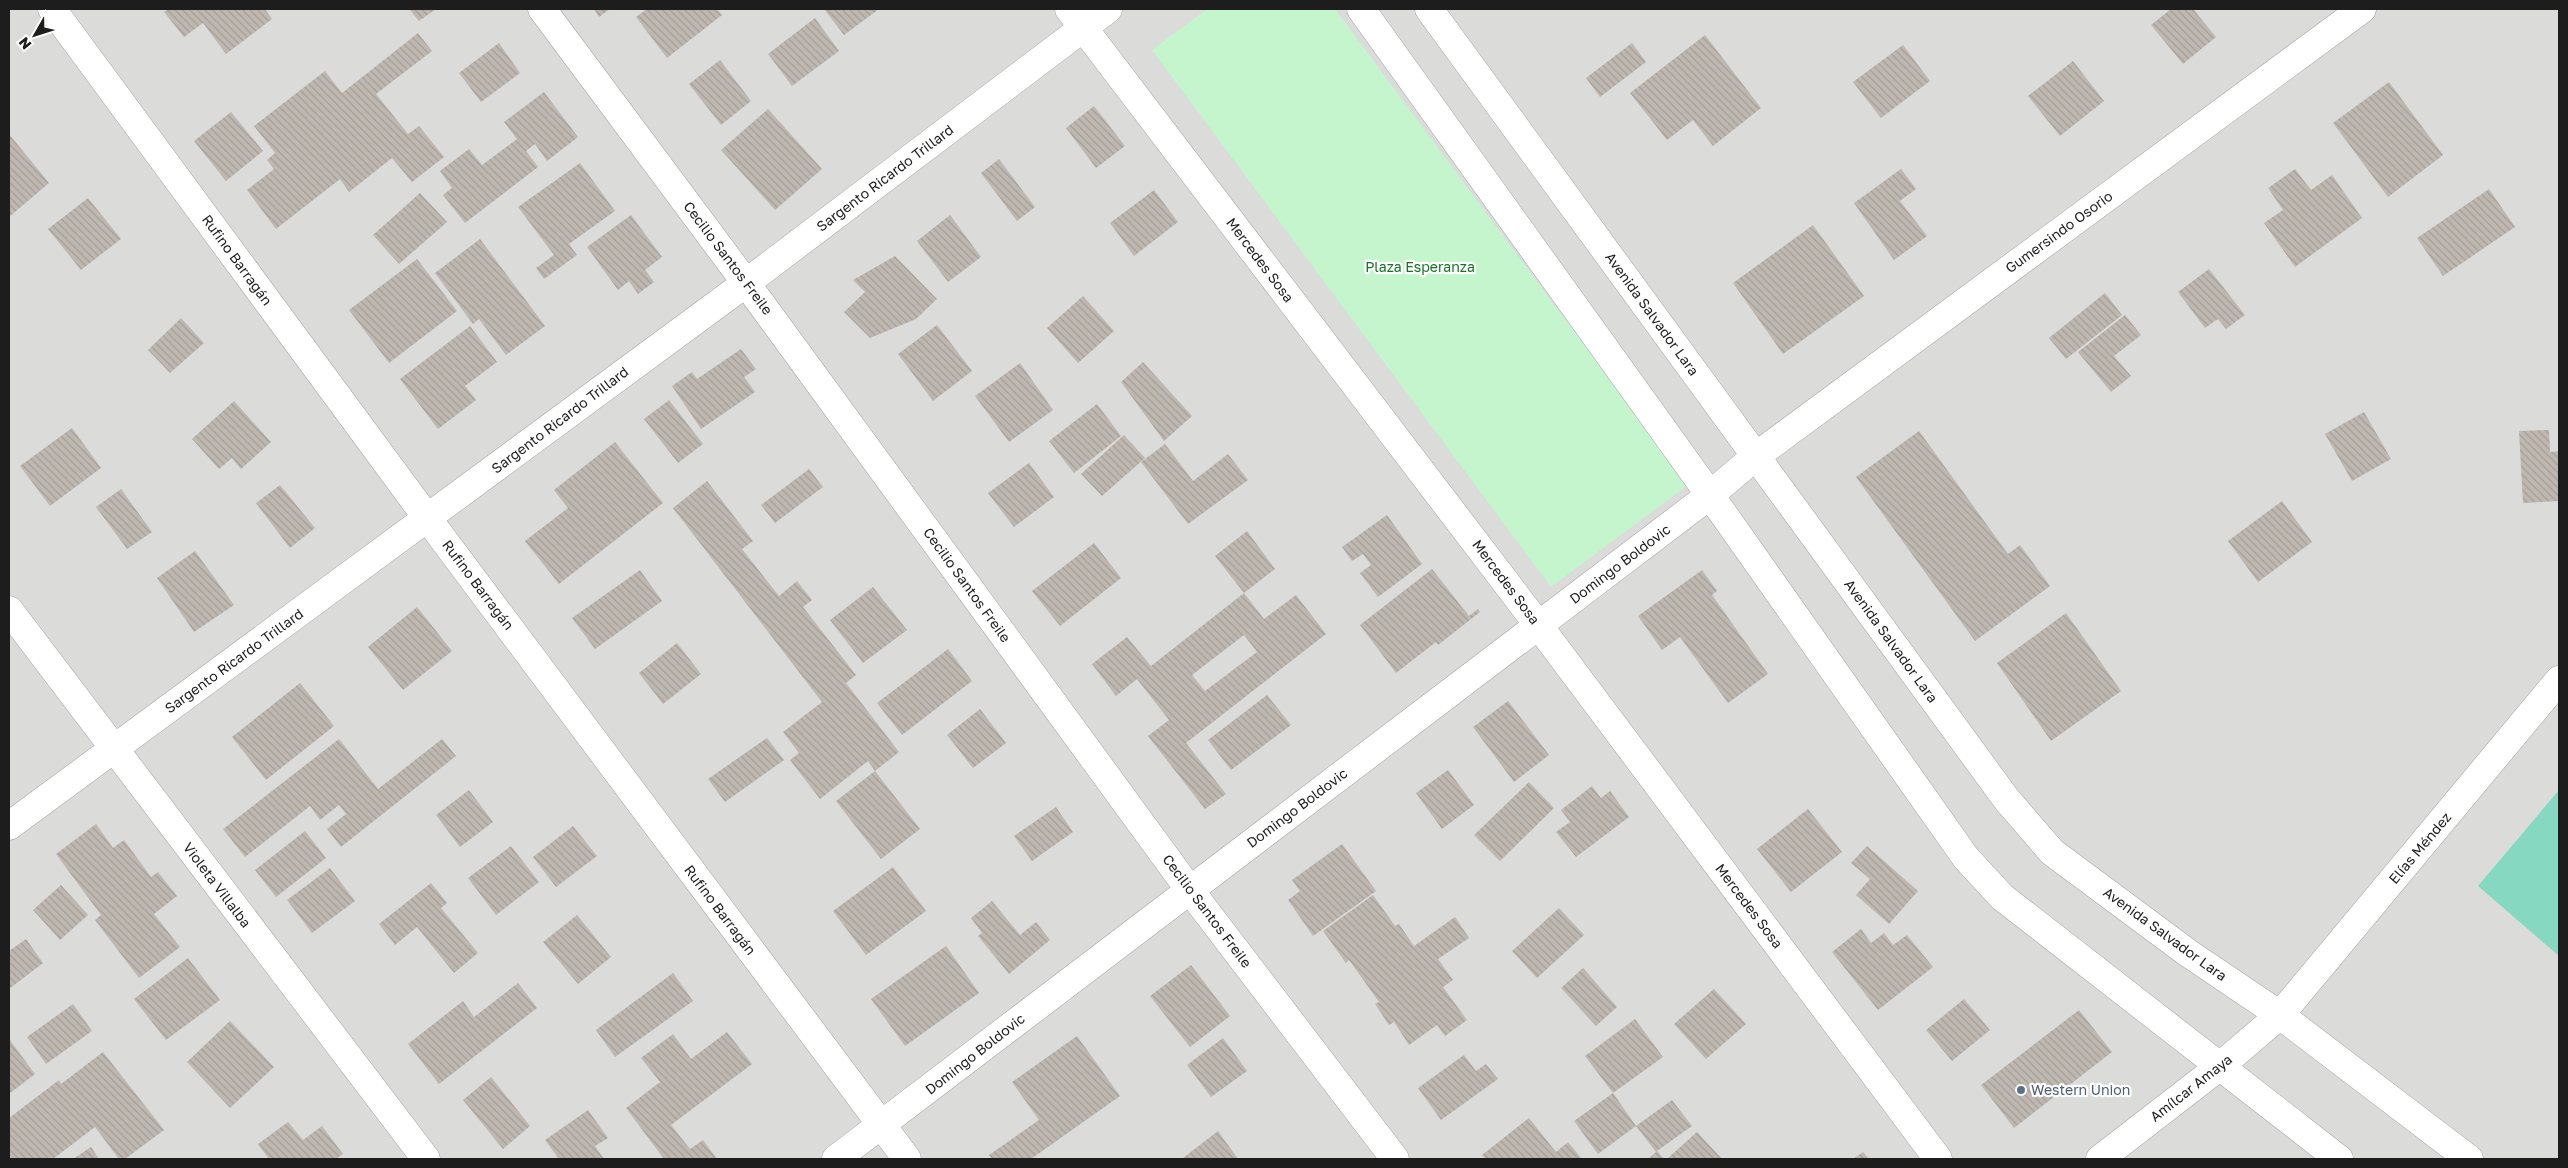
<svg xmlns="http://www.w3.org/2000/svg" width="2568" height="1168" font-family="'Golos Text',sans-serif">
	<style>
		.residential { fill: #dbdbda }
		.park { fill: #c4f5cc }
		.pitch { fill: #87d8c0 }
		.building { fill: url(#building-back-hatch); fill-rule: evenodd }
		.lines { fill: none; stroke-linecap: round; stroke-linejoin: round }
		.minor-casing { stroke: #a4a4a4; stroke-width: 29 }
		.tertiary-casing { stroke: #a4a4a4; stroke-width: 29 }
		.minor { stroke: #fff; stroke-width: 28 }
		.tertiary { stroke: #fff; stroke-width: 28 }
		.service-dot { fill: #5c6f8a; stroke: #fff; stroke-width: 2 }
		.labels { text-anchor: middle; stroke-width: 4.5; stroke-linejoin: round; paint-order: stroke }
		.street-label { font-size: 14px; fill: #1d1d1d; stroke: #fff }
		.park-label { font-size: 14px; fill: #137424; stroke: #fff }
		.service-label { font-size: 14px; fill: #4e5e75; stroke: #fff; text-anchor: start }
	</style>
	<defs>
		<pattern id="building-back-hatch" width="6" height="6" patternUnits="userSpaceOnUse" patternTransform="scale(1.25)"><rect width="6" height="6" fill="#beb8b1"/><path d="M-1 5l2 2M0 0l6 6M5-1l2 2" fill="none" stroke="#a39e98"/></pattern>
	</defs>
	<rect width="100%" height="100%" fill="#eeebe4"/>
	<path class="residential" d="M9 9H2559V1159H9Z"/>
	<path class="park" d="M1207 9H1335L1688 485 1551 587 1152 50Z"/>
	<path class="pitch" d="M2559 790V956L2478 886Z"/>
	<path class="building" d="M168 9H265L272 19 226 54 203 23 184 37 164 12Z
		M409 9H436L419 21Z
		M594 9H610L599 17Z
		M647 9H717L722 15 667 58 636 17Z
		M824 9H879L844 35Z
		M2171 9H2193L2216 37 2183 64 2151 25Z
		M815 18 839 51 792 86 768 54Z
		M418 33 432 51 376 94 408 134 419 126 444 157 412 182 392 158 349 192 340 179 276 229 247 190 274 169 267 160 275 153 254 126 325 71 342 93Z
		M1705 35 1761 108 1713 146 1693 120 1667 140 1630 93Z
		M499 43 520 73 481 102 459 73Z
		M1632 43 1646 62 1600 97 1586 78Z
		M1903 45 1930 81 1881 118 1853 82Z
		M720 60 751 101 721 125 689 84Z
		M2073 61 2104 101 2060 136 2028 96Z
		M2389 82 2443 155 2388 197 2333 123Z
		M544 92 578 137 547 161 535 144 526 151 538 167 465 223 443 195 452 188 440 171 469 149 482 165 517 139 504 122Z
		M1094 106 1125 146 1096 168 1066 128Z
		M768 109 822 169 775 210 721 150Z
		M231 112 263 151 226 181 194 141Z
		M9 134 49 183 9 217Z
		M999 159 1035 207 1017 221 981 173Z
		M580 163 615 211 569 244 577 255 544 279 536 268 554 255 518 207Z
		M1901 169 1916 189 1900 201 1927 236 1894 260 1854 203Z
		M2295 169 2311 190 2332 175 2362 218 2295 267 2264 223 2283 210 2268 188Z
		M2489 189 2515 227 2443 276 2417 238Z
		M1154 190 1178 222 1134 256 1110 223Z
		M420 193 447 222 399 264 373 235Z
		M88 198 121 239 81 270 48 229Z
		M631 215 662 257 645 270 654 282 638 294 629 281 618 290 587 247Z
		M950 215 981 257 948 282 917 241Z
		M1813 225 1864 296 1783 354 1733 283Z
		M480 239 545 326 506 355 479 319 473 324 435 273Z
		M895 256 937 299 916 319 870 338 844 312 865 292 853 280Z
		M417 259 457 311 389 363 349 310Z
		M2209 269 2245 315 2226 329 2218 319 2205 328 2178 292Z
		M2105 293 2122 315 2066 359 2049 338Z
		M1083 296 1114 331 1078 363 1047 328Z
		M2125 315 2141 335 2114 356 2131 376 2111 392 2078 352Z
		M181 318 204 343 170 373 148 350Z
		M937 325 972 371 933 401 898 354Z
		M470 326 497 362 465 386 476 400 438 429 400 379Z
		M741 349 756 369 744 377 755 392 701 429 672 386 692 372 697 379Z
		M1143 362 1192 416 1164 441 1121 382Z
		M1020 363 1053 410 1009 442 975 396Z
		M669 400 703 444 678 463 644 419Z
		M234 401 271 442 241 469 232 458 219 469 192 439Z
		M1097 404 1121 436 1074 473 1049 441Z
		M2364 412 2391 459 2352 481 2325 434Z
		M72 428 101 468 50 506 20 466Z
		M2549 430 2550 452 2559 451V501L2523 503 2519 431Z
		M1919 431 2008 554 2020 545 2050 586 1975 641 1856 477Z
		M1124 435 1145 458 1102 496 1081 474Z
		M615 442 663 503 559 584 525 541 568 508 554 490Z
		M1165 444 1193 481 1228 454 1248 480 1188 524 1141 462Z
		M1029 463 1054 497 1014 527 988 493Z
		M809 469 823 487 775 523 761 505Z
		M707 481 753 541 742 549 779 596 797 581 812 600 803 607 856 675 846 683 899 752 875 771 868 761 820 799 790 760 799 753 783 732 822 702 673 508Z
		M280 485 315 528 290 548 256 503Z
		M121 489 152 532 127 549 96 507Z
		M2282 501 2312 542 2258 582 2228 541Z
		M1387 515 1422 564 1378 597 1360 573 1371 565 1363 554 1352 561 1342 547Z
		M1247 531 1275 569 1244 593 1215 556Z
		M1094 543 1121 578 1060 626 1032 591Z
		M195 551 234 605 194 632 157 578Z
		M1432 569 1469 616 1478 609 1480 612 1438 645 1436 642 1396 673 1360 625Z
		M640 570 662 601 595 649 572 618Z
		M1702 570 1717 591 1712 595 1768 674 1728 703 1680 637 1662 650 1638 616Z
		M873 587 907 630 863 663 830 620Z
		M1244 593 1264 619 1296 595 1326 634 1186 743 1226 794 1205 809 1148 736 1169 720 1137 679 1116 696 1092 664 1127 637 1151 666ZM1244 635 1257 652 1205 691 1192 675Z
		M417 607 452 651 403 690 368 647Z
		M2066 613 2121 691 2051 741 1997 663Z
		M677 643 701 674 663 704 639 673Z
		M948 649 972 681 902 735 877 703Z
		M300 683 334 726 266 780 232 737Z
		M1267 695 1291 725 1231 770 1208 740Z
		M1508 701 1549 755 1514 782 1473 727Z
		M980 709 1006 743 973 768 947 735Z
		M767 738 784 760 725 802 708 779Z
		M339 739 378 789 442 739 456 756 341 847 327 829 346 814 339 805 320 820 310 806 245 857 223 829Z
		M1448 770 1474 805 1442 829 1416 793Z
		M875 771 920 829 881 859 836 801Z
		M1529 782 1554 808 1500 861 1474 835Z
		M1592 786 1601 798 1610 791 1629 817 1576 857 1556 832 1570 822 1561 810Z
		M469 790 493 822 460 847 436 815Z
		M1056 807 1073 832 1032 861 1014 836Z
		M1808 809 1842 852 1791 892 1757 849Z
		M96 824 113 848 124 840 151 877 158 872 177 896 154 914 180 947 139 978 95 920 101 915 56 854Z
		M573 826 597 856 556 887 533 857Z
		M305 831 326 858 276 897 255 870Z
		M1342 844 1376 891 1313 936 1288 900 1300 891 1292 880Z
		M511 846 539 882 496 915 468 878Z
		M1867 846 1918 891 1889 924 1856 895 1870 879 1851 863Z
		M893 867 926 911 866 955 833 911Z
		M330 868 355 901 312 933 287 900Z
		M431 883 447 903 441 908 478 953 454 973 417 927 395 945 379 924Z
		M61 885 88 915 60 940 33 910Z
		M1373 895 1395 926 1399 924 1414 946 1455 917 1469 938 1438 959 1453 980 1443 987 1467 1020 1445 1036 1437 1025 1409 1045 1394 1022 1389 1025 1375 1004 1379 1002 1349 960 1346 963 1323 931Z
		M992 901 1020 935 1036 922 1050 940 1009 974 978 936 982 933 971 918Z
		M1559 908 1584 935 1537 978 1512 951Z
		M577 915 611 957 578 984 543 942Z
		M1861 929 1871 943 1884 933 1893 945 1907 935 1933 967 1878 1010 1832 952Z
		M26 939 43 963 9 989V951Z
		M946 946 979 993 905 1046 871 999Z
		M188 958 220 1000 166 1040 134 999Z
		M1191 965 1230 1016 1190 1047 1150 996Z
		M1583 968 1617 1007 1596 1026 1561 988Z
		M673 973 693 1001 615 1057 596 1030Z
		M518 983 537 1008 439 1084 408 1044 463 1001 474 1017Z
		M1714 989 1746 1024 1706 1059 1674 1024Z
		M1964 999 1990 1030 1952 1061 1926 1030Z
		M73 1004 92 1031 46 1064 27 1037Z
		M2079 1010 2112 1052 2014 1128 1981 1085Z
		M1635 1019 1663 1057 1613 1093 1585 1056Z
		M230 1021 274 1067 230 1108 187 1062Z
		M727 1032 752 1064 671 1125 690 1149 703 1140 717 1159H664L626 1108 660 1082 641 1058 673 1034 691 1059Z
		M1077 1036 1120 1096 1031 1159H992L989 1155 1039 1120 1012 1082Z
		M1223 1038 1247 1071 1211 1097 1187 1065Z
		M9 1039 35 1074 9 1094Z
		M103 1052 164 1130 125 1159H119L95 1127 53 1159H12L9 1156V1118L59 1080 61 1084Z
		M1464 1055 1476 1071 1486 1064 1498 1079 1441 1120 1418 1088Z
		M491 1077 530 1126 503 1149 463 1100Z
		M1613 1093 1636 1126 1598 1154 1574 1121Z
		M1672 1100 1692 1126 1657 1151 1664 1159H1648L1656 1152 1636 1126Z
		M588 1110 608 1138 595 1146 604 1159H559L545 1140Z
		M1529 1118 1556 1152 1568 1142 1582 1159H1486L1482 1155Z
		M288 1122 303 1140 322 1126 343 1154 336 1159H269L258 1144Z
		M1218 1131 1238 1159H1184L1183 1158Z
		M1697 1132 1722 1159H1669L1668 1158Z
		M91 1147 99 1159H73Z
		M1863 1152 1869 1159H1853Z"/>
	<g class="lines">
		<defs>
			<path id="minor" d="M52 9 428 519 907 1159
				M542 9 746 283 1189 889 1395 1159
				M1069 9 1539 626 1938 1159
				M9 610 426 1159
				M9 826 746 283 1108 9
				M836 1159 1710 495 1756 456 2362 9
				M2100 1159 2219 1067 2280 1015 2559 680"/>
			<path id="tertiary" d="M1361 9 1710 495 1966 858 2002 897 2339 1159
				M1429 9 2007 800 2052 852 2188 953 2280 1015 2469 1159"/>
		</defs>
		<use href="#minor" class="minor-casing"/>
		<use href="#tertiary" class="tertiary-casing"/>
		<use href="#minor" class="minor"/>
		<use href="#tertiary" class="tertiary"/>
	</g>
	<circle class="service-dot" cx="2021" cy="1090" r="5"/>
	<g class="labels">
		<g class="street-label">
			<text transform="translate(885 178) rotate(-37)" y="5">Sargento Ricardo Trillard</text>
			<text transform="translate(2059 232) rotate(-36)" y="5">Gumersindo Osorio</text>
			<text transform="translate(728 258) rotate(53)" y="5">Cecilio Santos Freile</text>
			<text transform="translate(237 260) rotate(54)" y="5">Rufino Barragán</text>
			<text transform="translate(1260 260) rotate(53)" y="5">Mercedes Sosa</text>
			<text transform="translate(1652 314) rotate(54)" y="5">Avenida Salvador Lara</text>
			<text transform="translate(560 420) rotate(-37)" y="5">Sargento Ricardo Trillard</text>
			<text transform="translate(1620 564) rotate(-37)" y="5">Domingo Boldovic</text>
			<text transform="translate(1506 582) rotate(53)" y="5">Mercedes Sosa</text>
			<text transform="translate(478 585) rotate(53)" y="5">Rufino Barragán</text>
			<text transform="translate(967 585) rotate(54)" y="5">Cecilio Santos Freile</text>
			<text transform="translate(1891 641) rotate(54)" y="5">Avenida Salvador Lara</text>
			<text transform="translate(234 661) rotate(-36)" y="5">Sargento Ricardo Trillard</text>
			<text transform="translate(1297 808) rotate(-37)" y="5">Domingo Boldovic</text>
			<text transform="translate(2420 848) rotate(-50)" y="5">Elías Méndez</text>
			<text transform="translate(217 885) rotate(53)" y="5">Violeta Villalba</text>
			<text transform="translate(1749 906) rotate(53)" y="5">Mercedes Sosa</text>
			<text transform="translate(720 910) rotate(53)" y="5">Rufino Barragán</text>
			<text transform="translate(1207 911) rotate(53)" y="5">Cecilio Santos Freile</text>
			<text transform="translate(2165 934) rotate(36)" y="5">Avenida Salvador Lara</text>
			<text transform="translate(975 1054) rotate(-38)" y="5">Domingo Boldovic</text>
			<text transform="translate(2191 1088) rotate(-38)" y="5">Amílcar Amaya</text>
		</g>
		<g class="park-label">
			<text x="1420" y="272">Plaza Esperanza</text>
		</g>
		<g class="service-label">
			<text x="2031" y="1095">Western Union</text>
		</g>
	</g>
	<rect width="2568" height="1168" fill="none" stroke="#1d1d1d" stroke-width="20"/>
	<g transform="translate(35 35) rotate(231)" stroke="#ffffff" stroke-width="4" paint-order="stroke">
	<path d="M0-4L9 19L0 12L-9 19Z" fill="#1d1d1d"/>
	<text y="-8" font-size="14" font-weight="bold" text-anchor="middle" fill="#1d1d1d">N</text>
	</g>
</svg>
